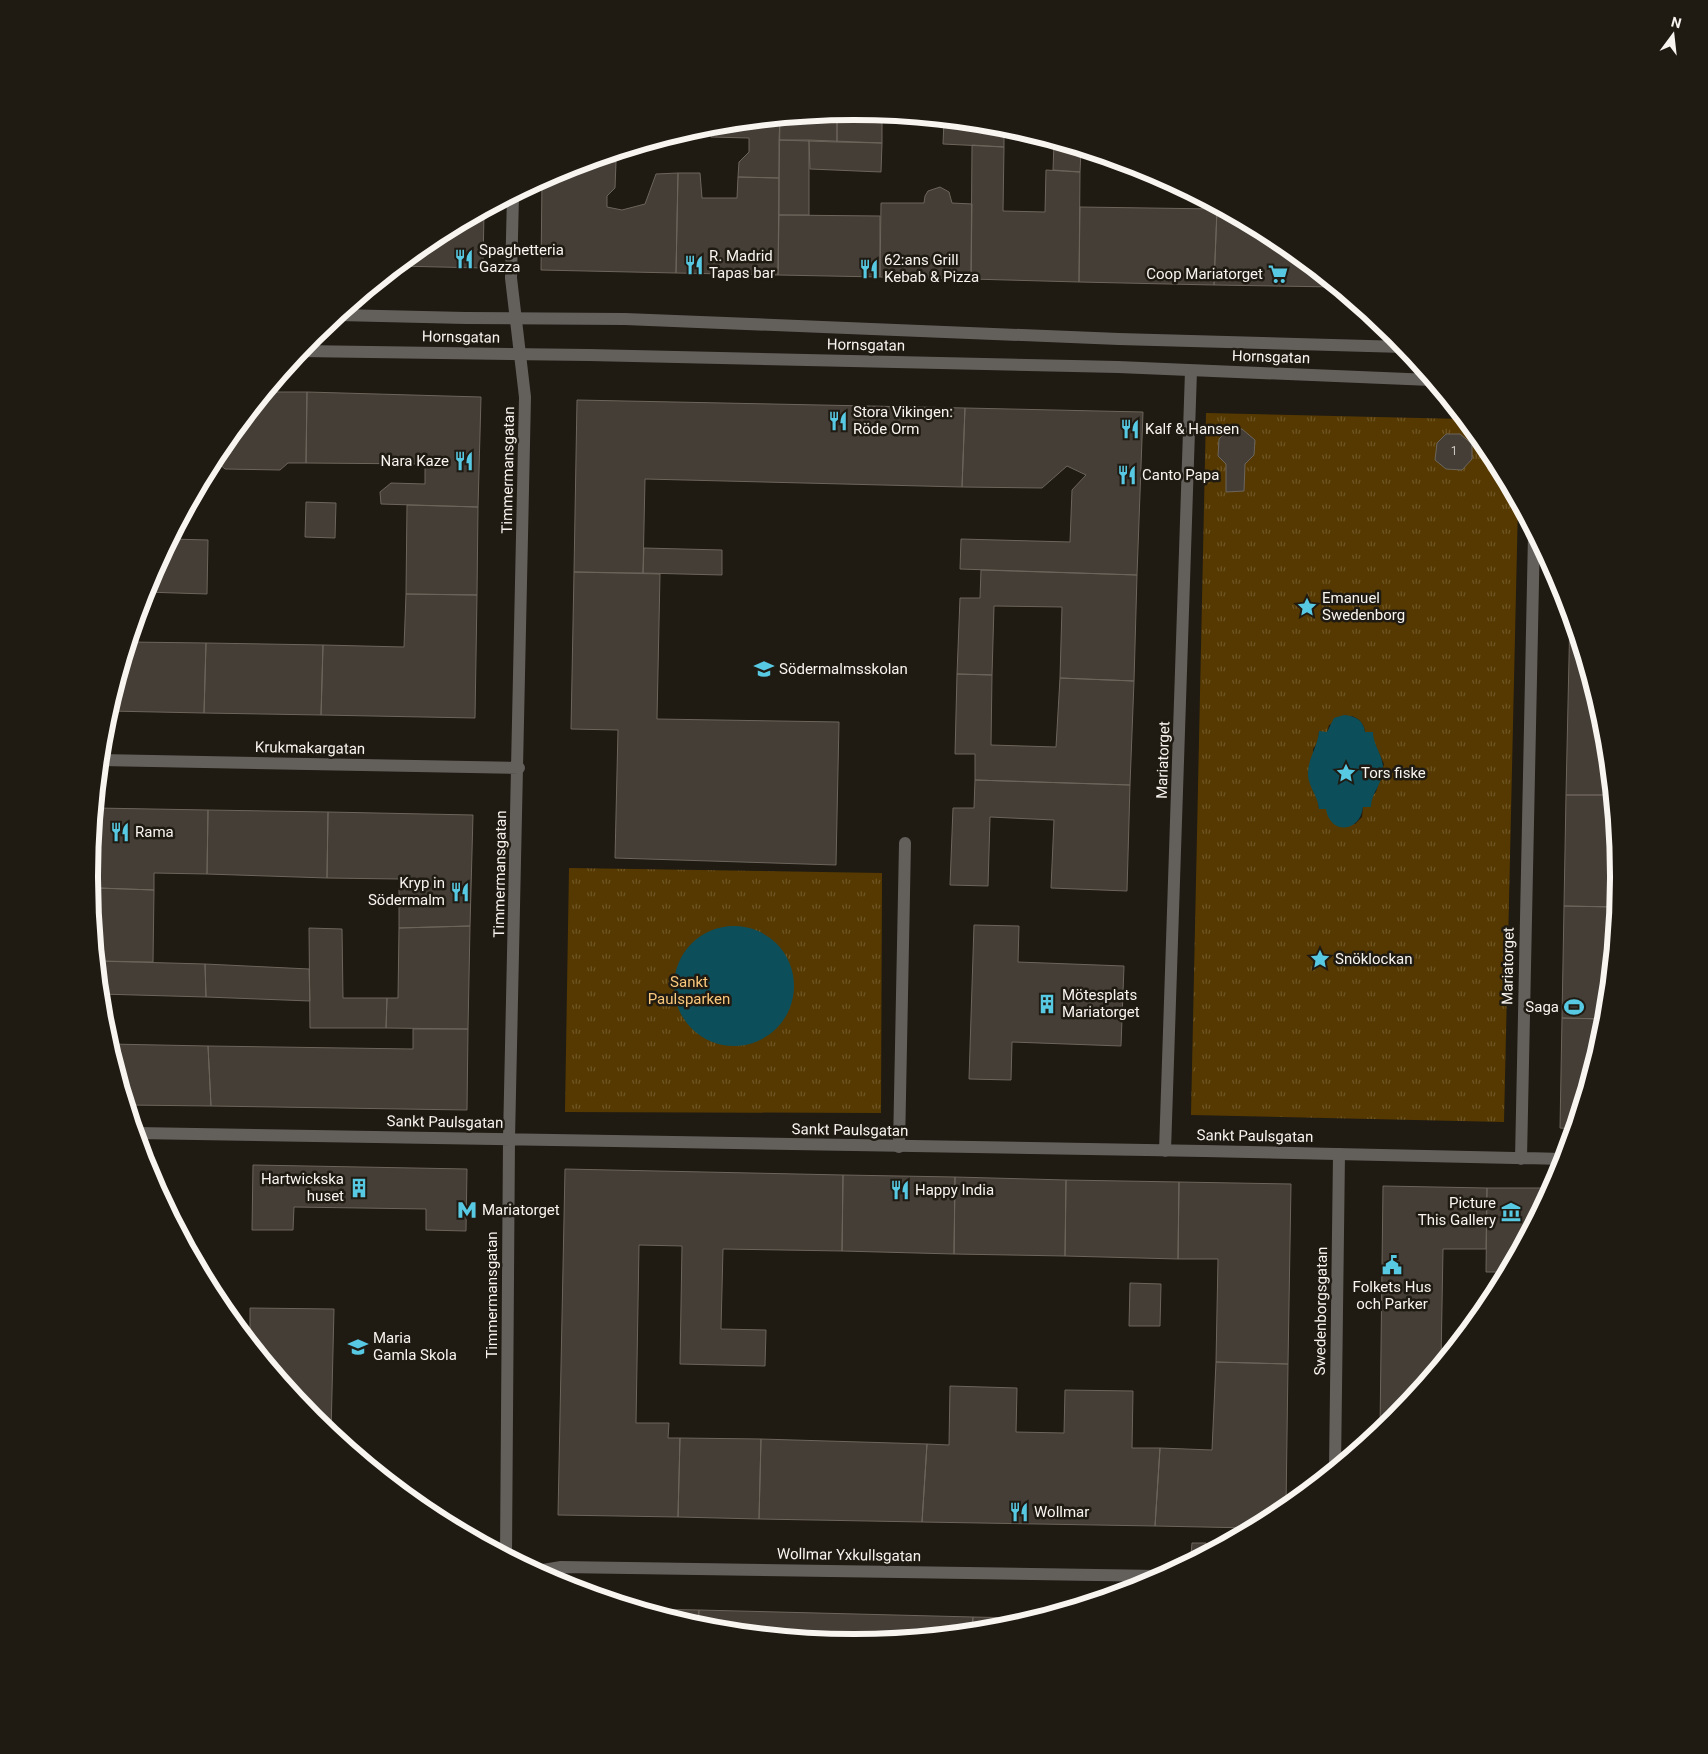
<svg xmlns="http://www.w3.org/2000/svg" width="1708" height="1754" font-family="Roboto,sans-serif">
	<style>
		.park { fill: url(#park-tufts); fill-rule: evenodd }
		.water { fill: #0d4e5b }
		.building { fill: #443e36; stroke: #6c655c }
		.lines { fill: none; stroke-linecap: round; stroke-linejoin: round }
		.service { stroke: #63605c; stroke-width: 12 }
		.pedestrian { stroke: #63605c; stroke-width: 12 }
		.minor { stroke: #63605c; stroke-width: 12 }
		.tertiary { stroke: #63605c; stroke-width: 12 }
		.labels { text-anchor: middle; stroke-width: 5; stroke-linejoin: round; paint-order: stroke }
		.number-label { font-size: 12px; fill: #cbc6c1 }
		.poi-label { font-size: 15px; fill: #f8f4ef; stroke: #1f1a12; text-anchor: start }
		.street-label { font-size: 15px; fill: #f8f4ef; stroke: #1f1a12 }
		.park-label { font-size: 15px; fill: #fac87c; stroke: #1f1a12 }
		.rim { fill: none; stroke: #f8f4ef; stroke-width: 6 }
	</style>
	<defs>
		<pattern id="park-tufts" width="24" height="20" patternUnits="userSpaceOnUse" patternTransform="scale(1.25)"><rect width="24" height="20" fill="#563900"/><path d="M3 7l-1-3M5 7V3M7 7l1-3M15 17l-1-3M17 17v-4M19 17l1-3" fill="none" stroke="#6f5626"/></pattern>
	</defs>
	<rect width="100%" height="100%" fill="#1f1a12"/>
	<path class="park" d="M1206 413 1463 419 1490 452 1518 503 1504 1122 1191 1115ZM1352 716C1360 719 1364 724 1365 732L1373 733V740L1384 764 1376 792 1363 807 1362 817 1355 824 1327 809H1319L1318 799 1313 791V749L1318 742 1319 732H1327L1329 725Z
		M569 868 882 873 881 1113 565 1112Z"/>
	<path class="water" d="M1344 715C1356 716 1363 720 1365 732H1373C1373 746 1384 756 1383 770 1382 785 1371 793 1371 807H1363C1360 833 1330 835 1326 809H1319C1318 795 1307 786 1308 772 1309 756 1318 746 1319 731L1327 732 1334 718Z
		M674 986a60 60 0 1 1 120 0a60 60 0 1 1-120 0Z"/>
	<path class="building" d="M852 112 882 115V143L837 142V115H852Z
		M824 115H837V142L779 140 780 119Z
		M780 119 779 178 738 177 739 162 749 152V138L711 137V126Z
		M944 121 1004 127V147L943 144Z
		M779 140H809V215H779Z
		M809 140 882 143 881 172 810 169Z
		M1054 142 1081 150 1080 172 1053 170Z
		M972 145 1004 147 1003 211 1045 212 1046 170 1080 172 1079 282 971 279Z
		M616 153V162L591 161Z
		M591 161 616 162 615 188 607 196V207L622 210 645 204 656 174 678 173 676 273 541 270 542 180 561 170Z
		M678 173H700L702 198H737L738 177 779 178 778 275 676 273Z
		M940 187 949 192 952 203 972 204 971 279 880 277 881 203H924L925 196 928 191Z
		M1080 207 1217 209 1214 285 1079 282Z
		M1217 209H1220L1279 241 1336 287 1214 285Z
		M484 211 483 268 397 266 429 241Z
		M779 215 880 216V277L778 275Z
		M267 392H307L306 463H288L280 470 225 469 216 461H213L218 452Z
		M307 392 481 397 478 507 381 504 380 492 391 483 425 484V464L306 463Z
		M577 400 965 408 962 487 645 479 643 573 574 572Z
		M965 408 1143 412 1137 575 960 569 961 539 1070 542 1072 490 1086 475 1067 466 1042 488 962 487Z
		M1242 429 1255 440 1254 455 1245 464 1244 491 1226 492V464L1218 456 1219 439 1228 430Z
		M1446 434H1460L1472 444V459L1462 470 1446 469 1435 460 1437 443Z
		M306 502 336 503 335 538 305 537Z
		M407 505 478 507 477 595 406 594Z
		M171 539 208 540 207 594 145 592 147 584Z
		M644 548 722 550V575L643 573Z
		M981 570 1137 575 1134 681 1060 678 1062 607 994 606 992 675 957 674 960 598H980Z
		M574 572 660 574 657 719 839 722 836 865 615 858 618 730 571 729Z
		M406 594 477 595 475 718 321 715 323 645 404 647Z
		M1570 613 1605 728 1611 795H1566Z
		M130 642 206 643 204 713 109 711Z
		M206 643 323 645 321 715 204 713Z
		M957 674 992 675 991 745 1056 747 1060 678 1134 681 1130 785 975 780V754H955Z
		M975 780 1130 785 1127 891 1051 888 1054 820 990 817 988 886 950 885 953 808H974Z
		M1566 795H1611L1619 877 1616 907 1564 906Z
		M96 808 208 810 207 874 154 873V890L98 888V866H90Z
		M208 810 328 812 327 878 207 874Z
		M328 812 473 815 470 926 399 928V879L327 878Z
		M98 888 154 890 153 962 97 961 94 929H97Z
		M1564 906 1616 907 1605 1019 1562 1018Z
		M974 925 1019 926 1018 962 1124 966 1121 1046 1012 1042 1011 1080 969 1079Z
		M470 926 468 1029 386 1028 387 998H398L399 928Z
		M309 928 342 929 343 998H387L386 1028H310Z
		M97 961 205 964 206 997 100 994Z
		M205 964 309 969 310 1001 206 997Z
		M1562 1018 1605 1019 1604 1027 1573 1129 1560 1128Z
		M413 1029H468L467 1110 211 1106 208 1046 413 1049Z
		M109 1044 208 1046 211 1106 127 1105Z
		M253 1165 467 1169 466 1231 426 1230V1209L294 1207 293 1230H252Z
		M565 1169 843 1175 842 1251 723 1249 721 1329 766 1330 765 1366 680 1364 682 1246 639 1245 636 1423H669L668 1438H680L678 1517 558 1515Z
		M843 1175 955 1177 954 1254 842 1251Z
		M955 1177 1066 1180 1065 1256 954 1254Z
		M1066 1180 1179 1182 1178 1259 1065 1256Z
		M1179 1182 1291 1184 1288 1364 1216 1362 1218 1259H1178Z
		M1383 1186 1487 1188 1486 1249H1443L1441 1362 1395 1418 1380 1431Z
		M1487 1188H1551L1506 1272H1486Z
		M1130 1283 1161 1284 1160 1326H1129Z
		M250 1308 334 1309 331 1433 313 1418 250 1341Z
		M1216 1362 1288 1364 1286 1508 1279 1513 1251 1528 1155 1526 1160 1448 1212 1450Z
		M950 1386 1017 1388 1016 1432 1064 1433 1065 1390 1133 1391 1132 1448H1160L1155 1526 922 1522 927 1444 949 1445Z
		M680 1438 761 1439 759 1519 678 1517Z
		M761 1439 927 1444 922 1522 759 1519Z
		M1192 1543H1206V1553L1201 1555H1191Z
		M643 1609 699 1610 698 1626Z
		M699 1610 973 1617 972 1631 854 1642 704 1627 698 1626Z
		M973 1617 1019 1618H1033L1003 1628 972 1631Z"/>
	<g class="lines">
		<path class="service" d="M899 1147 905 843"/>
		<path class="pedestrian" d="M1335 1468 1339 1154"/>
		<path class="minor" d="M100 760 519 768
			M136 1133 1204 1151 1564 1159
			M1165 1151 1191 371
			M1521 1159 1534 534
			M506 1555 509 1139 525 397 511 278 513 196
			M537 1571 561 1567 1161 1576"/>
		<path class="tertiary" d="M338 315 466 318 625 319 1119 339 1404 347
			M300 351 589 355 1118 367 1431 380"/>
	</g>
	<defs>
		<symbol id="restaurant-bare" viewBox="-9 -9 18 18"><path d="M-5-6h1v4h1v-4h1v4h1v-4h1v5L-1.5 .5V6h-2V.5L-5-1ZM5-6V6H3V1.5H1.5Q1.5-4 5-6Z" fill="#58c9e3" stroke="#1f1a12" stroke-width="2.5" paint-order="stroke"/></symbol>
		<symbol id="supermarket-bare" viewBox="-9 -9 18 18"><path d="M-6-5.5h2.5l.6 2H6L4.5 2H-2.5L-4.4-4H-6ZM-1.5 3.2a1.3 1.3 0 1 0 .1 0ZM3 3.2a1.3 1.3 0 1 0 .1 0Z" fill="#58c9e3" stroke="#1f1a12" stroke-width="2.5" paint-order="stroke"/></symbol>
		<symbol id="sight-bare" viewBox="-9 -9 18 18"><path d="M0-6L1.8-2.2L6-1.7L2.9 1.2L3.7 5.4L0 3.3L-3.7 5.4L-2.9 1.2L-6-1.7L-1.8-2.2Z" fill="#58c9e3" stroke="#1f1a12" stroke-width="2.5" paint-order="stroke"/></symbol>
		<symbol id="school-bare" viewBox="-9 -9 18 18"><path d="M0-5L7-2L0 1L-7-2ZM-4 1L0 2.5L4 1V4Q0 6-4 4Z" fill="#58c9e3" stroke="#1f1a12" stroke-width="2.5" paint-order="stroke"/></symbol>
		<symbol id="building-bare" viewBox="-9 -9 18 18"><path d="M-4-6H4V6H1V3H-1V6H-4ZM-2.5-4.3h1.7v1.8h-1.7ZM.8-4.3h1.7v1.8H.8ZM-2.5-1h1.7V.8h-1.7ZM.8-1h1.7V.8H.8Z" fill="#58c9e3" stroke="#1f1a12" stroke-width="2.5" paint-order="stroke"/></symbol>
		<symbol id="stadium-bare" viewBox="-9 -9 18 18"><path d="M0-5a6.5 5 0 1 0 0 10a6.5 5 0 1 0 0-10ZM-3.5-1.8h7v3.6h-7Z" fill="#58c9e3" stroke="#1f1a12" stroke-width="2.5" paint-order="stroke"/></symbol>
		<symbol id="metro-bare" viewBox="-9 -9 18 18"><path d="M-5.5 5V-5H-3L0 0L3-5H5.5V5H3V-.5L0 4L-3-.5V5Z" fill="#58c9e3" stroke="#1f1a12" stroke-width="2.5" paint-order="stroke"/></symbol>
		<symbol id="museum-bare" viewBox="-9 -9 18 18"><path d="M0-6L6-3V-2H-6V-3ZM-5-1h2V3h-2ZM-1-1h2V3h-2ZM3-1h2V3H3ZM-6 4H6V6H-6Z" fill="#58c9e3" stroke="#1f1a12" stroke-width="2.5" paint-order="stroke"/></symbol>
		<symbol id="civic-bare" viewBox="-9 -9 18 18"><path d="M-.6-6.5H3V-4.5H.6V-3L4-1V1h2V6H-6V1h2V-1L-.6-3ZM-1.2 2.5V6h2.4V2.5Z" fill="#58c9e3" stroke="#1f1a12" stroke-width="2.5" paint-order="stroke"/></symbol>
	</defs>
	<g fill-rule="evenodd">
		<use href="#restaurant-bare" x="450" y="245" width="28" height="28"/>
		<use href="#restaurant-bare" x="680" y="251" width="28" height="28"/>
		<use href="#restaurant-bare" x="855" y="255" width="28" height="28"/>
		<use href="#supermarket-bare" x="1264" y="260" width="28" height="28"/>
		<use href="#restaurant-bare" x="824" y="407" width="28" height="28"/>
		<use href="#restaurant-bare" x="1116" y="415" width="28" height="28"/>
		<use href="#restaurant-bare" x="450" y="447" width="28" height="28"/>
		<use href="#restaurant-bare" x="1113" y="461" width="28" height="28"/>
		<use href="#sight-bare" x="1293" y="593" width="28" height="28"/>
		<use href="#school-bare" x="750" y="655" width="28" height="28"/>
		<use href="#sight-bare" x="1332" y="759" width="28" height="28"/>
		<use href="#restaurant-bare" x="106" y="818" width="28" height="28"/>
		<use href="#restaurant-bare" x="446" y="878" width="28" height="28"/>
		<use href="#sight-bare" x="1306" y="945" width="28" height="28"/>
		<use href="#building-bare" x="1033" y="990" width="28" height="28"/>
		<use href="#stadium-bare" x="1560" y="993" width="28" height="28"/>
		<use href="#building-bare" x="345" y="1174" width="28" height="28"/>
		<use href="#restaurant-bare" x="886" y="1176" width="28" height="28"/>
		<use href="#metro-bare" x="453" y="1196" width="28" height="28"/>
		<use href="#museum-bare" x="1497" y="1198" width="28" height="28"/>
		<use href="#civic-bare" x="1378" y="1251" width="28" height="28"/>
		<use href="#school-bare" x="344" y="1333" width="28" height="28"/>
		<use href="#restaurant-bare" x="1005" y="1498" width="28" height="28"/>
	</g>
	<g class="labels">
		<g class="number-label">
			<text x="1454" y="455">1</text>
		</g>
		<g class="poi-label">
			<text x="479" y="255">Spaghetteria<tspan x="479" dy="17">Gazza</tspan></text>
			<text x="709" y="261">R. Madrid<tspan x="709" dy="17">Tapas bar</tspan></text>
			<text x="884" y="265">62:ans Grill<tspan x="884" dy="17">Kebab &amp; Pizza</tspan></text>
			<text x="1263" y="279" text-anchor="end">Coop Mariatorget</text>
			<text x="853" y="417">Stora Vikingen:<tspan x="853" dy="17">Röde Orm</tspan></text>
			<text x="1145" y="434">Kalf &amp; Hansen</text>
			<text x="449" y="466" text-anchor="end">Nara Kaze</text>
			<text x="1142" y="480">Canto Papa</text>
			<text x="1322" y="603">Emanuel<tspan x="1322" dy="17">Swedenborg</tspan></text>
			<text x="779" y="674">Södermalmsskolan</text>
			<text x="1361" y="778">Tors fiske</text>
			<text x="135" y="837">Rama</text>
			<text x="445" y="888" text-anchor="end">Kryp in<tspan x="445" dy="17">Södermalm</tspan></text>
			<text x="1335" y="964">Snöklockan</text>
			<text x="1062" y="1000">Mötesplats<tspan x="1062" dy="17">Mariatorget</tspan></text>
			<text x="1559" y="1012" text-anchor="end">Saga</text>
			<text x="344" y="1184" text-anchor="end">Hartwickska<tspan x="344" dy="17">huset</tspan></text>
			<text x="915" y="1195">Happy India</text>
			<text x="1496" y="1208" text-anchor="end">Picture<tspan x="1496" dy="17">This Gallery</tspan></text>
			<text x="482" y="1215">Mariatorget</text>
			<text x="1392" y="1292" text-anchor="middle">Folkets Hus<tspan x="1392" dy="17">och Parker</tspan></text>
			<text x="373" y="1343">Maria<tspan x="373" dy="17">Gamla Skola</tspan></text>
			<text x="1034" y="1517">Wollmar</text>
		</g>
		<g class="street-label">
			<text transform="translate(461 337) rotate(1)" y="5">Hornsgatan</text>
			<text transform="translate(866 345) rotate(1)" y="5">Hornsgatan</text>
			<text transform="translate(1271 357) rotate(2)" y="5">Hornsgatan</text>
			<text transform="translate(508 470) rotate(-89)" y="5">Timmermansgatan</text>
			<text transform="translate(310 748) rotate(1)" y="5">Krukmakargatan</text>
			<text transform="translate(1163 760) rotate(-88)" y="5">Mariatorget</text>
			<text transform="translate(500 874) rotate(-89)" y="5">Timmermansgatan</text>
			<text transform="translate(1508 966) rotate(-89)" y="5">Mariatorget</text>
			<text transform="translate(445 1122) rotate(1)" y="5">Sankt Paulsgatan</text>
			<text transform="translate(850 1130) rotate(1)" y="5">Sankt Paulsgatan</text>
			<text transform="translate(1255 1136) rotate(1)" y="5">Sankt Paulsgatan</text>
			<text transform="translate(492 1295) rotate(-90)" y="5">Timmermansgatan</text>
			<text transform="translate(1321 1311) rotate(-89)" y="5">Swedenborgsgatan</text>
			<text transform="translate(849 1555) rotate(1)" y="5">Wollmar Yxkullsgatan</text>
		</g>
		<g class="park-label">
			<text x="689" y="987">Sankt<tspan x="689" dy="17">Paulsparken</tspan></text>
		</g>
	</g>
	<path d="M0 0H1708V1754H0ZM854 120H854A756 756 0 0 1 1610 876V878A756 756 0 0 1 854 1634H854A756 756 0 0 1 98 878V876A756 756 0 0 1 854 120Z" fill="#1f1a12" fill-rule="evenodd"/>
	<path class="rim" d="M854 120H854A756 756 0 0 1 1610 876V878A756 756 0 0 1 854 1634H854A756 756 0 0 1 98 878V876A756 756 0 0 1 854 120Z"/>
	<g transform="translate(1673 35) rotate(15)" stroke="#1f1a12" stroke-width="4" paint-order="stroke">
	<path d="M0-4L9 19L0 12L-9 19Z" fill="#f8f4ef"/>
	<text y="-8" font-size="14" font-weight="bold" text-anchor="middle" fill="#f8f4ef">N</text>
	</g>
</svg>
